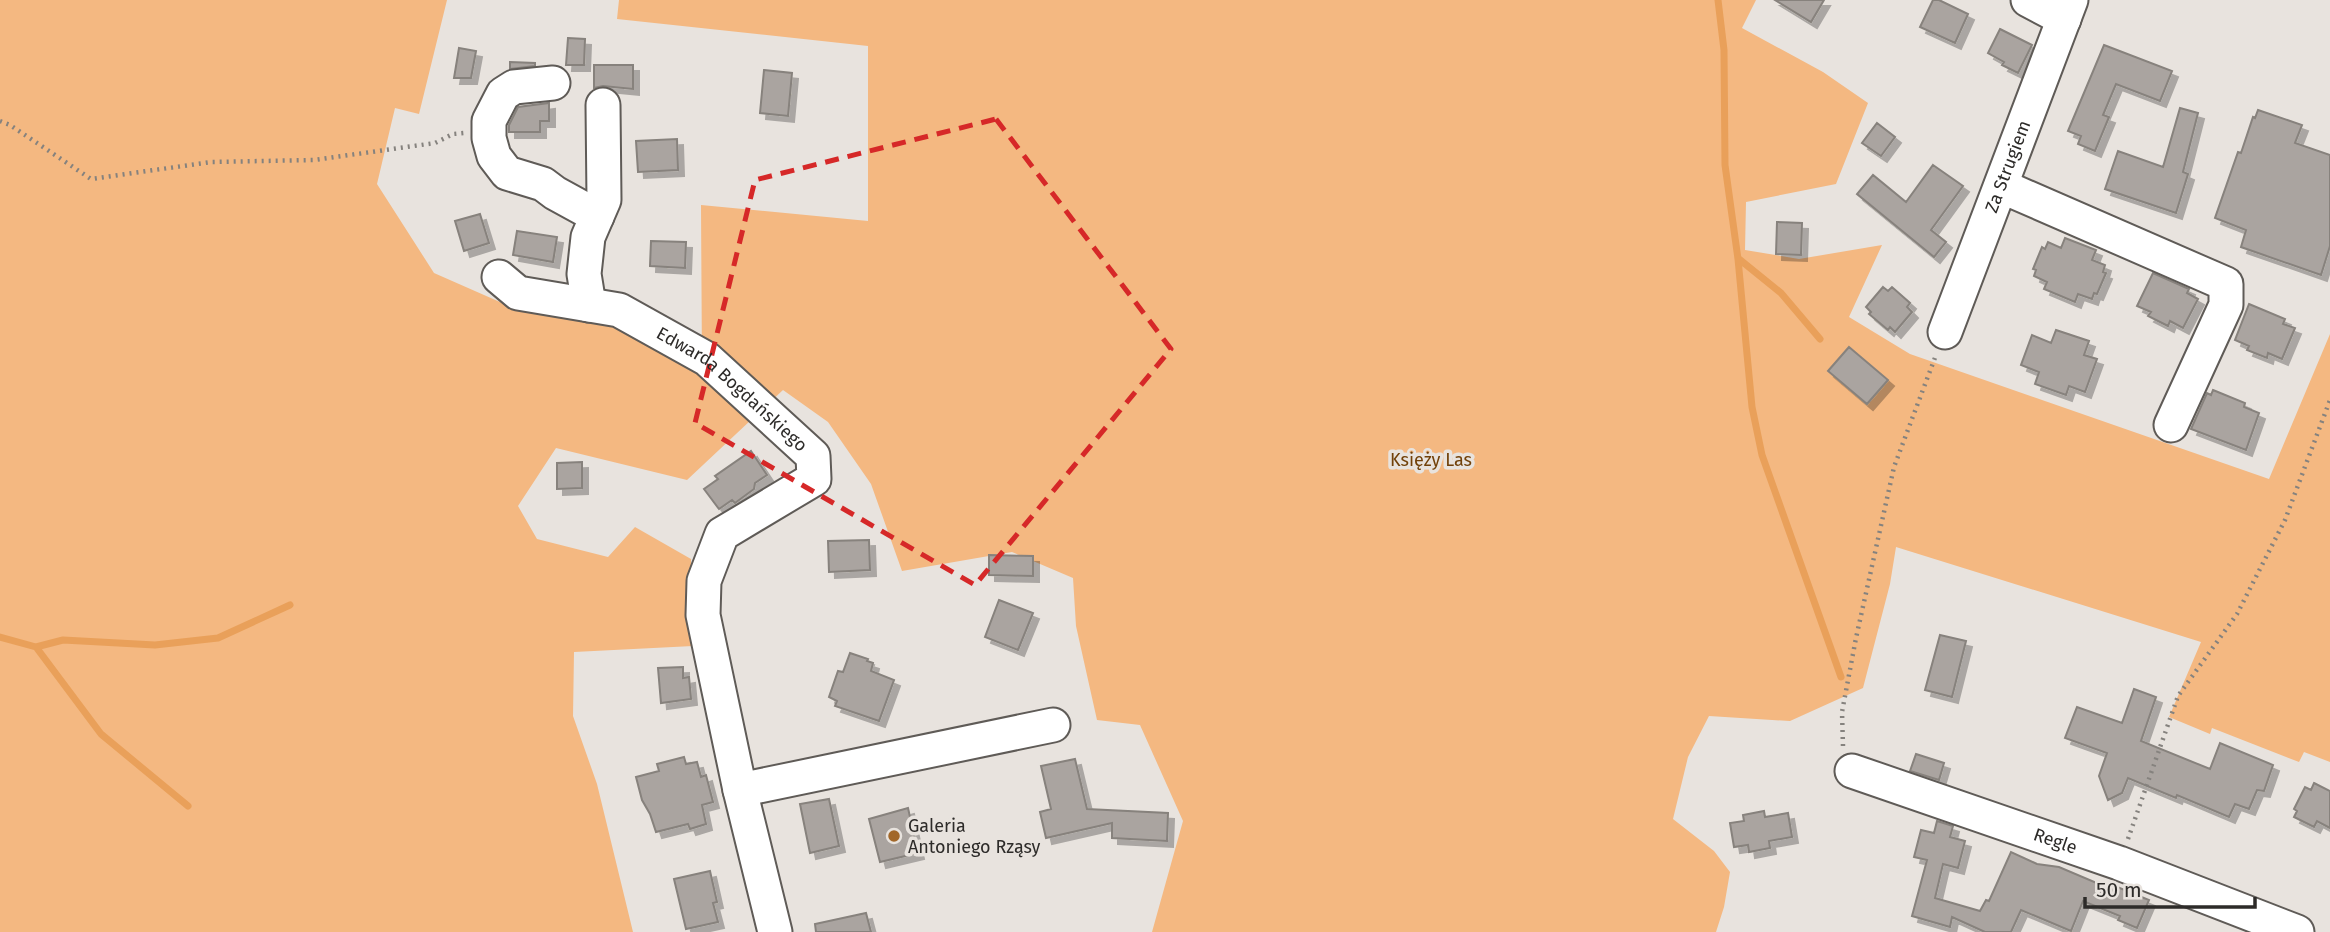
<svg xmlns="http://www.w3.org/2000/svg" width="2330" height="932" font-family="'Fira Sans',sans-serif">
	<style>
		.green { fill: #f4b881 }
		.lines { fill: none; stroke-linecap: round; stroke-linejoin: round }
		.stream { stroke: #e9a05a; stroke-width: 7 }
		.building { fill: #aaa4a0; stroke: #87827d; stroke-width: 2; filter: url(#shadow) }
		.minor-casing { stroke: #5f5b57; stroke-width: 37 }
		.path { stroke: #85827e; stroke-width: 4.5; stroke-dasharray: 2 5; stroke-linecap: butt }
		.minor { stroke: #fff; stroke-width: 33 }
		.marked { fill: none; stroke: #d62828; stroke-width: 5; stroke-dasharray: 14 9; stroke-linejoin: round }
		.poi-dot { fill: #a26729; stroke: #e8e3de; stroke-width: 2.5 }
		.labels { text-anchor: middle; stroke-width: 7; stroke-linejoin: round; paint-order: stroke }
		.street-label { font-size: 18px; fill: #2d2b29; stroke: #e8e3de }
		.park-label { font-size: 18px; fill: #714109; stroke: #e8e3de }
		.poi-label { font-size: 18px; fill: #2d2b29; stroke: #e8e3de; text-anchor: start }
	</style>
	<defs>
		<filter id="shadow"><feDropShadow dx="6" dy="6" stdDeviation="0" flood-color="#0004"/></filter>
	</defs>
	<rect width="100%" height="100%" fill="#e8e3de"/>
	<path class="green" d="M0 0H447L419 114 395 108 377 184 434 273 509 306 612 320 702 369 701 205 868 221V46L617 19 619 0H1756L1742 28 1823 72 1868 103 1836 184 1746 202 1745 250 1799 259 1882 245 1849 317 1910 354 2269 479 2330 334V762L2304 752 2299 762 2212 728 2210 734 2169 717 2201 642 1896 547 1890 584 1863 688 1790 721 1709 716 1688 757 1673 819 1714 851 1730 872 1724 907 1716 932H1152L1183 821 1140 725 1097 720 1076 626 1073 578 1012 552 902 571 871 484 828 422 783 390 687 480 556 448 518 506 537 539 608 557 635 527 691 559 693 646 574 652 573 716 597 784 633 932H0Z"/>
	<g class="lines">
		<path class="stream" d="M1718 0 1724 50 1725 165 1738 259 1752 407 1762 455 1841 677
			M1739 259 1781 293 1820 339
			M0 637 36 647 101 734 188 806
			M36 647 63 640 155 645 218 638 290 605"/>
	</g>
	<path class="building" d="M1775 0H1824L1811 22Z
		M1933 0H1939L1968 14 1955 43 1920 27Z
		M2000 29 2032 45 2018 73 2002 65 2004 62 1988 53Z
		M568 38 585 39 584 65H566Z
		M2104 45 2172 71 2160 101 2116 84 2103 115 2109 117 2095 151 2078 144 2081 136 2068 131Z
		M459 48 476 51 471 78H454Z
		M510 62 535 63V66L510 69Z
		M594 65H633V89L603 86 594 88Z
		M764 70 792 73 788 116 760 113Z
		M549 103V121H540V132H509V125L518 107Z
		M2180 108 2198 113 2183 172 2188 174 2176 213 2105 189 2118 151 2163 167Z
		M2258 110 2302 125 2295 143 2330 155V246L2321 275 2241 247 2246 230 2215 218 2238 152 2241 153 2253 117 2255 118Z
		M1877 123 1895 137 1881 156 1862 143Z
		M677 139 678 170 638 172 636 141Z
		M1933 165 1963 186 1931 230 1946 242 1934 257 1857 194 1873 175 1906 202Z
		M480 214 489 243 464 251 455 221Z
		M1777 222 1802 223 1801 255 1776 254Z
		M517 231 557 237 553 262 513 255Z
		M2065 238 2096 250 2092 260 2105 265 2103 272 2106 273 2097 294 2094 293 2092 299 2078 294 2075 302 2044 289 2047 282 2034 276 2036 270 2033 269 2042 247 2045 249 2048 242 2061 248Z
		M651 241 686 242 685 268 650 266Z
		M2153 273 2189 289 2187 293 2198 299 2183 328 2170 321 2168 326 2148 316 2151 312 2137 306Z
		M1883 287 1888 291 1892 287 1910 303 1907 307 1912 312 1895 332 1890 327 1888 330 1869 314 1871 312 1866 307Z
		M2249 304 2285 319 2283 324 2295 328 2282 359 2268 353 2267 358 2247 350 2249 346 2235 340Z
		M2056 330 2089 341 2084 355 2097 359 2085 392 2069 386 2066 395 2035 384 2039 372 2021 365 2032 335 2051 343Z
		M1849 347 1888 380 1867 404 1828 371Z
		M2213 390 2245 403 2244 407 2259 413 2246 450 2191 429 2207 393 2211 395Z
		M751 451 767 475 755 483 754 489 735 503 732 500 719 509 704 489 718 479 715 476Z
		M582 462V488L557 489V463Z
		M869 540 870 570 829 572 828 541Z
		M989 555 1033 556V576L989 575Z
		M999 600 1033 613 1018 650 985 637Z
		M1940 635 1966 641 1952 697 1925 690Z
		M850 653 868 659 867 661 873 663 871 671 894 680 879 721 835 706 837 701 829 697 838 671 843 672Z
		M683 667V678L689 677 691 699 661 703 658 668Z
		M2134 689 2156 697 2141 741 2210 769 2220 743 2273 765 2264 791 2257 790 2249 809 2235 804 2229 817 2177 795 2176 798 2128 778 2122 793 2108 800 2099 776 2107 753 2065 738 2077 707 2122 723Z
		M1916 754 1944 763 1939 780 1910 771Z
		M684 757 686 764 697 762 701 777 706 775 713 802 702 805 706 824 690 829 688 824 656 832 650 814 642 800 636 777 659 771 657 764Z
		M1075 759 1087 809 1168 813 1167 841 1112 838V823L1046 838 1040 812 1051 809 1041 766Z
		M2314 783 2330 791V828L2317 821 2314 827 2294 817 2297 811 2294 809 2305 787 2311 790Z
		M829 799 839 846 810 853 800 804Z
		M908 808 918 853 880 862 869 819Z
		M1764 811 1765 817 1788 813 1792 837 1769 841 1770 848 1749 852 1748 845 1734 847 1730 823 1744 821 1743 815Z
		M1937 821 1953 826 1950 837 1965 841 1958 868 1943 864 1935 898 1980 911 1986 900 1989 901 2011 852 2037 864 2059 867 2113 890 2115 886 2149 900 2137 928 2118 920 2120 916 2083 901 2071 931 2021 910 2011 932H1985L1952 917 1950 927 1912 916 1927 860 1914 857 1921 830 1934 833Z
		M710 871 717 902 713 903 718 922 686 929 674 879Z
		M866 913 871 932H816L815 924Z"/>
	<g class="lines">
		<defs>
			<g id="minor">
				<path d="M2028 0 2064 19"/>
				<path d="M553 83 514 87 503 94 489 121V138L494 156 507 173 543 184 555 193 597 216"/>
				<path d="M2001 186 2226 284V305L2171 425"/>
				<path id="s1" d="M499 277 518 293 619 310 707 359 813 456 814 479 722 534 704 581 703 615 740 790 775 932"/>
				<path d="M589 305 584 274 588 237 604 200 603 105"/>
				<path id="s2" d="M1945 332 2071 0"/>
				<path id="s3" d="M1852 771 2119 863 2297 932"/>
				<path d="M740 790 1053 725"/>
			</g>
		</defs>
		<use href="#minor" class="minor-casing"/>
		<path class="path" d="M0 121 10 125 91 179 211 162 314 160 435 143 453 134 464 133
			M1843 746 1842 712 1856 638 1894 467 1936 355
			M2128 839 2178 696 2237 614 2285 520 2330 400"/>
		<use href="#minor" class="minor"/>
	</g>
	<path class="marked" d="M996 119 1171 349 975 585 695 423 755 180Z"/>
	<circle class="poi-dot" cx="894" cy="836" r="7"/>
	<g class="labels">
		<g class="street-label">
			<text dy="6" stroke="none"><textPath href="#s2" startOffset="177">Za Strugiem</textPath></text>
			<text dy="6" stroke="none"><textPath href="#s1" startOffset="266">Edwarda Bogdańskiego</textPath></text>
			<text dy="6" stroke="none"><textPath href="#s3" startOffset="215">Regle</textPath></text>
		</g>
		<g class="park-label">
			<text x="1431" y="466">Księży Las</text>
		</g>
		<g class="poi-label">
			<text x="908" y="832">Galeria<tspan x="908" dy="21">Antoniego Rząsy</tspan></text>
		</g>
	</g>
	<path d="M2085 897v10h170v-10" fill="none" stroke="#2d2b29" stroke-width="3.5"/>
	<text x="2096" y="897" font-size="21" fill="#2d2b29" stroke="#e8e3de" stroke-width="5" paint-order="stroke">50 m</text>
</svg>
